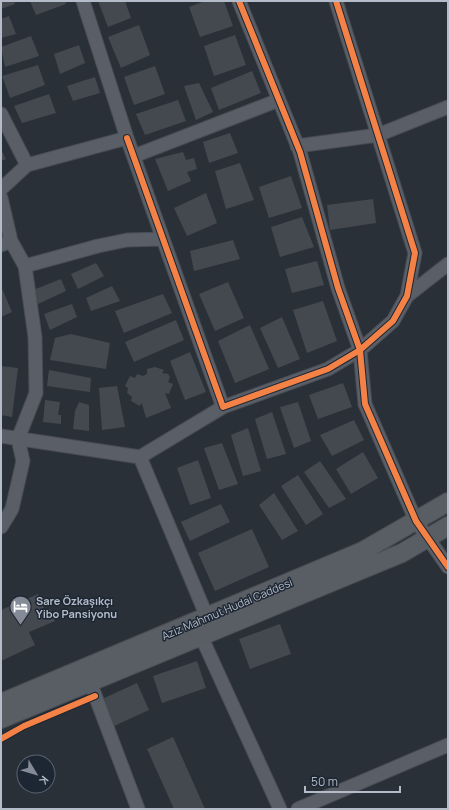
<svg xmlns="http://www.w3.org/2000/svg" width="449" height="810" font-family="Manrope,sans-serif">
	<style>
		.building { fill: #444950 }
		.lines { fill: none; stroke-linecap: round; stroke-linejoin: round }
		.street-casing { stroke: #484c53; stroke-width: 15 }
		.secondary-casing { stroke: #484c53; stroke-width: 20 }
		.street { stroke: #5a5e66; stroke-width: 13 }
		.secondary { stroke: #595d64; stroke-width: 18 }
		.cycleway-casing { stroke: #1d2633; stroke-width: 8 }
		.cycleway { stroke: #f48246; stroke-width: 6 }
		.labels { text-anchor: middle; stroke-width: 3; stroke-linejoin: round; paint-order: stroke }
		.poi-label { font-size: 11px; font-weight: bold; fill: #b4bcc9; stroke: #1d2633; text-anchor: start }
		.street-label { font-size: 11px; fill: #b4bcc9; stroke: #1d2633 }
	</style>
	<rect width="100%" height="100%" fill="#2a3038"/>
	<path class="building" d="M1 1H14L15 4 1 9Z
		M30 1H65L66 4 36 15Z
		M98 1H125L131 18 108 27Z
		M205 1H224L233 26 200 37 189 7Z
		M9 16 16 34 1 38V19Z
		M139 25 150 55 121 68 108 37Z
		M235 35 246 65 214 76 204 46Z
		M31 36 39 56 5 67 1 47Z
		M79 45 85 63 60 74 54 54Z
		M38 65 45 85 10 98 2 76Z
		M155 66 165 94 134 105 124 77Z
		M252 71 261 93 219 110 211 88Z
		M95 77 100 93 73 101 67 86Z
		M199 83 213 112 196 120 184 86Z
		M49 94 56 113 22 123 14 106Z
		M178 100 186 121 145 135 136 114Z
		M230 133 238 153 209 163 203 142Z
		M1 149 6 159 1 161Z
		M183 152 186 160 194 158 197 169 187 172 191 181 168 191 155 159Z
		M240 163 254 200 226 209 215 171Z
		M291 176 302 208 269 218 259 187Z
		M206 193 217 223 187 236 174 208Z
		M373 199 376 223 330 230 327 205Z
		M302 217 314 247 280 257 271 227Z
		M233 240 240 259 194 271 190 251Z
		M317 261 324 285 292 293 285 269Z
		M96 263 104 276 78 289 71 274Z
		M61 279 66 291 38 304 33 290Z
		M228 282 244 318 215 331 199 294Z
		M1 286 12 312 1 317Z
		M112 286 120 301 91 311 86 298Z
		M163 294 172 313 124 333 115 311Z
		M323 301 337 341 307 353 293 310Z
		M72 304 77 317 50 330 44 314Z
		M282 317 300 359 278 368 260 328Z
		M176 320 184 340 134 362 125 342Z
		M250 325 269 369 235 383 218 341Z
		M71 334 110 343 106 369 50 360 55 338Z
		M190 352 206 392 185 400 170 361Z
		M1 366 18 368 12 417 1 415Z
		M155 367 164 370 162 373 168 374 170 377 168 382 173 384 169 394 165 393 171 408 146 418 142 404 141 403 140 406 131 401 132 397 127 393 128 388 125 386 130 376 135 378 137 374 143 376 147 374V369Z
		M49 370 91 378 90 392 47 386Z
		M343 383 352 407 318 419 309 395Z
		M117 386 125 427 102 430 99 388Z
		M45 400 60 402 58 415H61V424L43 422Z
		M79 402 89 405V431L73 429 75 411Z
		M298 402 311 441 294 448 280 407Z
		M272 412 286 454 267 459 255 419Z
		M354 420 364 440 332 456 320 435Z
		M248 428 261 471 243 476 231 435Z
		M222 443 238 484 219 490 204 448Z
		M363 452 378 478 351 494 336 469Z
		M198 460 211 498 190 505 177 468Z
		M320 461 346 499 329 508 304 472Z
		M298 475 323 514 306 525 281 486Z
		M274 493 298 531 282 540 259 505Z
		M221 504 230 522 190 541 181 522Z
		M252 529 269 567 215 591 198 553Z
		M38 594 44 608 41 609 42 612 50 609 55 621 29 632 35 645 1 661V610Z
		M280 624 291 654 250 669 239 639Z
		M197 661 206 688 162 703 153 676Z
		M137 683 149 710 114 726 102 699Z
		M173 737 205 809H174L147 749Z"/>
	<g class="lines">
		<defs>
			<path id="street" d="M239 1 300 152 338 288 360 350 365 404 416 521 448 567
				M1 114 27 165 1 189
				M127 138 223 407 328 369 360 350 393 321 407 296 415 253 336 1
				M297 146 378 135 448 107
				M134 156 279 100
				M27 165 127 138 83 1
				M1 198 11 241 1 245
				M11 241 25 266 98 246 127 240 163 239
				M407 296 448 264
				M1 436 140 457
				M1 527 12 509 23 461 18 439 36 393 35 337 25 266
				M207 617 140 457 223 407
				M201 636 280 809
				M90 682 138 809
				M298 809 448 745"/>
			<path id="secondary" d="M1 703 363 551 448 502
				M1 719 402 553 448 526"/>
		</defs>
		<use href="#street" class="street-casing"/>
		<use href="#secondary" class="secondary-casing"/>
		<use href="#street" class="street"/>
		<use href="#secondary" class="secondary"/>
		<defs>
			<path id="cycleway" d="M239 1 300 152 338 288 360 350 365 404 416 521 448 567
				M127 138 223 407 328 369 360 350 393 321 407 296 415 253 336 1
				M1 739 24 726 95 696"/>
		</defs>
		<use href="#cycleway" class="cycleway-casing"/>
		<use href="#cycleway" class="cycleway"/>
	</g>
	<defs>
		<symbol id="hotel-pin" viewBox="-11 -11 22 30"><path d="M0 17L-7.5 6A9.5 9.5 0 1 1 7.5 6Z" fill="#848b96" stroke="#1d2633"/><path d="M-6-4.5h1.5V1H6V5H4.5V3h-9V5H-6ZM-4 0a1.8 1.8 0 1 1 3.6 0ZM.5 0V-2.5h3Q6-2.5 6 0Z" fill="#fff"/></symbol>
	</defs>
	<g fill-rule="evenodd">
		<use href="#hotel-pin" x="8" y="594" width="25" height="34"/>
	</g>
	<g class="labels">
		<g class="poi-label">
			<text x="36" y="605">Sare Özkaşıkçı<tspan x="36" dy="13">Yibo Pansiyonu</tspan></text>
		</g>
		<g class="street-label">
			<text transform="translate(227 609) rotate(-23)" y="4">Aziz Mahmut Hudai Caddesi</text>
		</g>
	</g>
	<rect width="449" height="810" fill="none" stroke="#b4bcc9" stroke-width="4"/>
	<g transform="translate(36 774) rotate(128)"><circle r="19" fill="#1d2633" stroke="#59626f"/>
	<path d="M0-3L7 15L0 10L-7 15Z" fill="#848b96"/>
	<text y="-6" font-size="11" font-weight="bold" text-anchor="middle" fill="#b4bcc9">K</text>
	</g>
	<path d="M305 786v6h95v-6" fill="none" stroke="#b4bcc9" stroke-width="2"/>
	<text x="311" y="786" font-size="12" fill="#b4bcc9" stroke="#1d2633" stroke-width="3" paint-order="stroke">50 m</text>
</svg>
